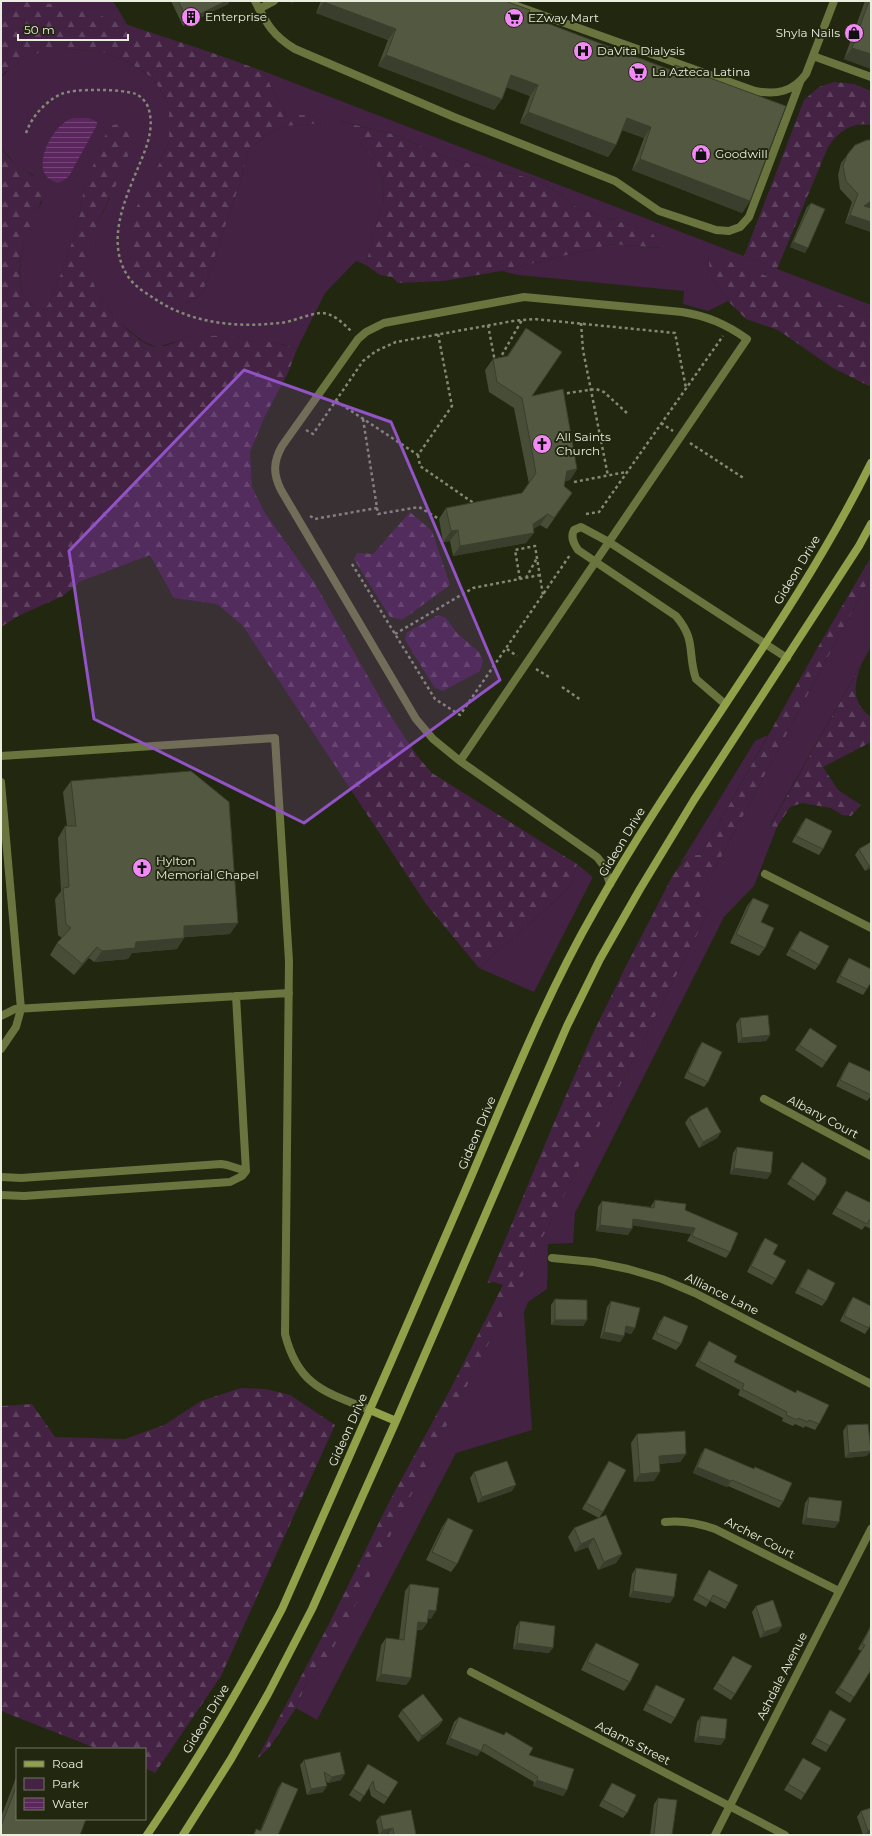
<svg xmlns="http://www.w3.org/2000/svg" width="872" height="1836" font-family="Montserrat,sans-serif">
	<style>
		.green { fill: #432244 }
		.forest { fill: url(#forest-firs) }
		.water { fill: url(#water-rules) }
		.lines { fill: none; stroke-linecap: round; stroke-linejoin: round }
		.path { stroke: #848975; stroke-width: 2.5; stroke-dasharray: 3 3; stroke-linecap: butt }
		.service { stroke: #69743f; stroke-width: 8 }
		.minor { stroke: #69743f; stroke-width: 8 }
		.secondary { stroke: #90a149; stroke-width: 8 }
		.wall { fill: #474d37 }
		.shaded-wall { fill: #3a3e2d }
		.building { fill: #535940; stroke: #3a3e2d }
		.marked { fill: #9153c5; fill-opacity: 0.2; stroke: #9153c5; stroke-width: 3; stroke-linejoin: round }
		.labels { text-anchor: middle; stroke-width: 4; stroke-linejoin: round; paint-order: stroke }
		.poi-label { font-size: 12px; fill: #e9edde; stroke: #222710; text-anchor: start }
		.street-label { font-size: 12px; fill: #e9edde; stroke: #222710 }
	</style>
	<defs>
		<pattern id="forest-firs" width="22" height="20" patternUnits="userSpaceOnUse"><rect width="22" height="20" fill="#432244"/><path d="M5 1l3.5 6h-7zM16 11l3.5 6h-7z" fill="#5e425f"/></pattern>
		<pattern id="water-rules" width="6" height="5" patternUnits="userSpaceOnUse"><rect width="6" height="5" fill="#5b265e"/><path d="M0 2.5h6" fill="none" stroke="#734675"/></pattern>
	</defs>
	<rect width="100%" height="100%" fill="#222710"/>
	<path class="green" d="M1 1H113L127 24 88 13 24 2 1 16Z
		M69 49 103 52 128 62 153 78 169 105V142L160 162 185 303 202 294 242 177 248 151 268 134 286 126 323 123 312 115H286L263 71 871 305V317L708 254 710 274 728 301 708 311 683 304 684 291 518 275 501 271 612 244 662 248 639 228 577 208 557 192 534 179 450 159 392 134 340 121 369 153 382 175 384 200 374 230 366 265 356 261 325 293 297 349 282 344 192 337 157 347 144 342 117 321 94 288 88 264 89 246 95 228 110 198 93 169 84 188 78 223 65 264 48 305 43 310C13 306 19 260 25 239 29 226 35 214 42 202L33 175 16 165 1 147V79C6 69 30 54 40 52 49 49 60 50 69 49Z
		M871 576V647L770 825 777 827 754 886 724 917 575 1213 573 1243 548 1244 547 1289 528 1302 524 1312 532 1430 456 1453 317 1720 296 1708 306 1683 314 1678 325 1663 709 911 696 904Z
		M768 735 701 855C684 855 682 862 673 875L755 741Z
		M577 864 593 877 534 992 479 968 556 900 572 884Z"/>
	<path class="forest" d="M24 2C64 2 106 17 143 30 183 43 223 56 263 71L286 115H312L324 123 286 126 268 134 248 151 242 177 202 294 185 303 165 296 138 277 128 252 135 210 160 162 169 142V105L153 78 128 62 103 52 69 49 40 52 18 63 3 74 1 79V16Z
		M834 82 854 84 871 91V125C852 121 838 132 828 147L777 269 744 256 804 100 819 87Z
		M339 121 392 134 450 159 534 179 557 192 577 208 639 228 653 234 663 248 612 244 501 271 443 281 398 283 392 277 380 275 366 265 374 230 384 200 382 175 369 153Z
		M122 123 131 126 135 131C131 145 128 159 122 172 103 217 70 253 103 301 109 309 114 318 122 325 131 332 145 347 157 347 169 347 181 338 193 337 220 333 272 340 297 349L288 373 265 416 250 452 252 487 265 513 314 582 390 715 418 757 432 773 577 864 572 884 556 900 479 968 426 904 243 626 217 604 174 598 150 555 81 581 63 596 20 615 1 627V147C5 153 11 161 17 165 27 172 40 178 42 191 44 202 30 225 26 237 18 258 13 306 43 310L48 305 65 264 78 223 84 188 109 126Z
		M708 253 871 317V387L833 368 778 330 746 319 728 301 710 274Z
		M410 512 432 531 450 585 402 620 390 617 354 559 357 553 373 554Z
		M871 557V576L696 904 709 911 325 1664 314 1678 306 1683 296 1708 269 1748 257 1759 330 1622 388 1504 451 1388 503 1285 494 1282 487 1283 556 1118 593 1033 625 968 673 875 683 862 691 855H701L815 652Z
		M438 615 446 618 457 633 479 652 483 661 480 671 443 691 434 687 405 640 406 633Z
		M861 665C854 686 851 702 871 717V742L823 767 838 790 861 805 851 816 842 815 831 808 802 803 790 807 777 827 770 826Z
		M241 1388 266 1389 290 1395 335 1425 221 1676 155 1773 145 1768V1749H98L1 1711V1406L32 1404 55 1437 125 1439 164 1425 201 1401Z"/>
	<path class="water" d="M74 118H89L97 122V125L69 176C64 181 59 184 53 181 28 170 54 121 74 118Z"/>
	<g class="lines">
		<path class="path" d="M26 133C32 116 45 102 61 94 75 88 122 89 136 94 142 97 148 104 149 110 154 129 147 146 140 163 126 197 104 242 129 278 135 286 144 292 152 297 189 323 235 328 279 323 293 322 307 314 321 313 333 313 343 323 351 331
			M581 323 583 350 608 476
			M488 325 495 362
			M499 360 522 320
			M561 394 596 389 604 392 628 414
			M336 401 418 455 452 406 438 334
			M363 419 378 514 419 507 439 519
			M661 423 673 431
			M306 430 313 434 363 361 376 351 396 342 513 321 534 319 675 333 686 388
			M690 443 745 479
			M418 455 420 466 475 504
			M574 482 626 472
			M586 514 599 512 723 336
			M310 516 315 519 320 518 377 508
			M352 564 435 699 460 715 570 555
			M526 578 537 558
			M520 579 515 550 535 546 543 595
			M395 634 473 588 540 575
			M507 649 517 656
			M536 669 549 677
			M562 687 581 700"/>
		<path class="service" d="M255 1C266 23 273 36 295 49L454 117 615 181 659 211 716 230 729 231 740 227 749 217 800 82
			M503 1 755 91C776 95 793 92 806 74L834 1
			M259 9 274 1
			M813 56 871 77
			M725 704 696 679C687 653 697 641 676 616L578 550C574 544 570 537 574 530L581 527 609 542 787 658
			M1 756 275 738 289 961 285 1334C298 1386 325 1392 370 1410
			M460 761 747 339C726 324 707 316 682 312L524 297 384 323 366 332 358 339 282 446C273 462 273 474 281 490L416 719 433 739 460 761 597 857 604 866 610 884
			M1 782 21 1009 16 1027 1 1049
			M1 1016 15 1009 289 993
			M1 1177 21 1178 221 1164 227 1165 246 1171
			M1 1195 24 1196 230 1182 242 1176 246 1171 236 996"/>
		<path class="minor" d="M765 874 871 928
			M764 1099 871 1156
			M552 1258 594 1262 628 1269 662 1279 695 1293 871 1384
			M665 1522C683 1520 698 1523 715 1529L839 1591
			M471 1672 785 1835
			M715 1835 871 1529"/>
		<path class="secondary" d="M370 1410 396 1421
			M147 1835C197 1762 241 1687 282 1609 341 1475 401 1340 459 1205 502 1106 541 1004 595 910 681 757 793 621 871 463
			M183 1835 231 1759 268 1694 312 1609 396 1421 567 1026 600 959 640 889 694 800 859 546 871 524"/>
	</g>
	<path class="wall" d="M171 1H230L228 4 183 26Z
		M321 1H505L528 16 672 70 675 65 750 201 742 213 632 170 644 138 622 130 616 145 608 157 520 123 530 96 506 87 502 99 494 110 378 66 388 40 316 13Z
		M865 1H871V69L844 59Z
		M847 155 871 206 869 207 871 208V232L845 223 852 202 840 189 838 175 841 163Z
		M811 203 805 253 790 247 807 207Z
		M526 328 532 396 577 469 570 480 565 481 564 486 572 493 547 529 540 525 533 529 526 543 453 556 450 541 443 542 439 519 446 508 522 493 529 484 514 408 489 392 485 370 493 359 507 356Z
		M71 781 230 934 184 937 177 949 132 953 128 959 94 962 89 958 74 975 50 955 57 943 62 938 58 935 55 899 61 891 58 838 65 826H67L63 792Z
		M806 818 823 849 819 855 792 842 802 823Z
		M859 849 871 868 865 871 855 855Z
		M753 898 761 922 765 948 759 956 730 943 747 906Z
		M800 931 819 965 815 970 786 955 796 936Z
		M849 958 867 989 863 995 836 982 845 964Z
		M740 1018 770 1035 766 1041 738 1043 736 1024Z
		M810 1028 837 1046 822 1068 795 1050Z
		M702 1042 708 1082 704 1087 684 1078 698 1048Z
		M849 1062 871 1072V1096L867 1101 836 1086 845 1068Z
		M689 1117 721 1132 717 1138 699 1148 685 1123Z
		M737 1147 771 1173 767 1179 730 1174 733 1153Z
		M802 1162 826 1183 814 1201 787 1184Z
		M846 1191 871 1203V1229L865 1226 862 1230 832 1214 842 1196Z
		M655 1200 685 1210 730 1252 726 1258 687 1241 691 1234 633 1225 628 1235 596 1231 598 1207 602 1201 651 1207V1206Z
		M765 1238 773 1254 776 1279 772 1285 747 1272 761 1244Z
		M808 1269 826 1301 822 1306 795 1293 804 1275Z
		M853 1297 869 1328 865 1334 840 1321 849 1303Z
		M555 1299 587 1320 583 1326 551 1325V1305Z
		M611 1301 635 1328 631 1334 625 1332 624 1336 620 1342 600 1338 607 1307Z
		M664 1316 681 1344 676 1350 652 1339 660 1321Z
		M709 1341 734 1362 795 1393 797 1390 819 1424 815 1430 805 1426 804 1428 795 1424 793 1426 782 1421 783 1418 738 1395 740 1390 695 1366 705 1347Z
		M847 1425 867 1456 845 1458 843 1431Z
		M637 1434 686 1454 680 1462 659 1464 654 1481 634 1482 631 1443Z
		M705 1448 753 1469 755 1467 783 1502 779 1508 728 1486 727 1487 693 1473 701 1454Z
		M609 1461 603 1512 599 1518 582 1509 605 1467Z
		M474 1472 512 1491 478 1503 470 1478Z
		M809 1497 835 1528 802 1524 805 1503Z
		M606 1515 622 1554 616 1563 598 1570 588 1547 575 1552 568 1537 574 1528Z
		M448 1518 457 1564 451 1572 426 1560 442 1527Z
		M636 1568 670 1603 629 1597 632 1574Z
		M709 1570 729 1603 725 1609 710 1601 706 1607 693 1600 705 1576Z
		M410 1584 431 1619 428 1618 427 1623 422 1630H417L411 1678 406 1685 376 1681 381 1645 386 1638 399 1640 405 1591Z
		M756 1606 782 1626 778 1632 760 1638 752 1612Z
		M520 1621 549 1653 513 1649 516 1627Z
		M871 1625V1666L854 1697 850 1703 835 1693 861 1651 858 1649Z
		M596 1643 630 1682 624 1691 581 1670 590 1652Z
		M733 1656 735 1694 731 1700 713 1689Z
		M656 1685 675 1718 671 1724 643 1710 652 1691Z
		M402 1710 443 1720 439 1726 418 1742 398 1716Z
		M830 1710V1746L826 1752 811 1744 826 1716Z
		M701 1716 721 1745 694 1742 697 1722Z
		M459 1717 529 1755 567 1790 563 1796 533 1786 534 1782 481 1751 477 1756 446 1744 454 1722Z
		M803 1758 805 1794 801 1800 784 1790Z
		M304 1760 341 1780 328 1783 326 1781 323 1792 307 1795 300 1765Z
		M368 1764 388 1798 384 1804 371 1796 369 1787 360 1802 349 1795Z
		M17 1775V1819L1 1835V1817Z
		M282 1782 278 1835 260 1831 278 1788Z
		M612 1783 627 1813 623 1818 599 1806 608 1789Z
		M658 1798 672 1835H650L654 1804Z
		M871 1808V1835H863L857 1817 861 1811Z
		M380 1816 416 1835H389V1833L379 1835 376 1821Z"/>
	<path class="shaded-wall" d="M226 1H230L228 4 183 26 188 20Z
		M292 1H296L290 4Z
		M324 2 396 29 388 40 316 13Z
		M852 48 871 54V69L844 59Z
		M386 55 502 99 494 110 378 66Z
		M511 75 538 85 530 96 503 86Z
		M528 112 616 145 608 157 520 123Z
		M627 118 651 127 644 138 619 129Z
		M640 159 750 201 742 213 632 170Z
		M871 201V206L858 214 864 206Z
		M850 215 871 222V232L845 223Z
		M793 242 808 248 805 253 790 247Z
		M577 469 570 480 560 482 567 471Z
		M548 514 540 525 525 534 534 533 526 543 453 556 460 546 533 524Z
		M458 530 450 541 443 542 451 531Z
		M871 865V868L865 871 869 866Z
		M238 923 230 934 176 938 184 926Z
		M184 938 177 949 132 953 128 959 94 962 102 951 136 942Z
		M97 947 89 958 74 975 82 964Z
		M770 1035 766 1041 738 1043 742 1038Z
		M721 1132 717 1138 699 1148 703 1142Z
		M734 1168 771 1173 767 1179 730 1174Z
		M633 1219 695 1228 691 1234 629 1225Z
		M600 1225 632 1229 628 1235 596 1231Z
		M555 1320H587L583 1326 551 1325Z
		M626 1326 635 1328 631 1334 622 1332Z
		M604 1332 624 1336 620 1342 600 1338Z
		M871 1451 867 1456 845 1458 849 1453Z
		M686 1454 680 1462 653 1464 659 1456Z
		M697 1467 731 1481 727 1487 693 1473Z
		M660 1472 654 1481 634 1482 640 1474Z
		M516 1485 512 1491 478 1503 482 1497Z
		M806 1518 839 1522 835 1528 802 1524Z
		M594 1538 588 1547 575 1552 581 1544Z
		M622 1554 616 1563 598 1570 604 1562Z
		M633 1591 674 1597 670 1603 629 1597Z
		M429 1610 436 1611 431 1619 424 1618Z
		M418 1622 427 1623 422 1630 413 1629Z
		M782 1626 778 1632 760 1638 764 1632Z
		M517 1643 553 1648 549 1653 513 1649Z
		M381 1674 411 1678 406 1685 376 1681Z
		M443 1720 439 1726 418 1742 422 1736Z
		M698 1736 725 1739 721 1745 694 1742Z
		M450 1738 481 1751 477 1756 446 1744Z
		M345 1774 341 1780 328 1783 332 1777Z
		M537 1780 567 1790 563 1796 533 1786Z
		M327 1786 323 1792 307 1795 311 1789Z
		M393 1828 389 1833 379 1835 383 1830Z
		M871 1830V1835H865L868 1831Z"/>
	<path class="building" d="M178 1H226L188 20Z
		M324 1H505L530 10 528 16 673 71 675 65 786 106 750 201 640 159 651 127 627 118 616 145 528 112 538 85 511 75 502 99 386 55 396 29 324 2Z
		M869 1H871V54L852 48Z
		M867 140H871V201L864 206 871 208V222L850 215 858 194 846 181 843 166 847 155 855 145Z
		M811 203 825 209 808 248 793 242Z
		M526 328 562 352 532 396 563 389 577 469 567 471 564 486 572 493 554 518 548 514 533 524 534 533 460 546 458 530 451 531 446 508 522 493 536 473 522 398 497 382 493 359 508 356Z
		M191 771 229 802 238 923 184 926V938L136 942 135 948 102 951 97 947 82 964 57 943 71 928 66 924 63 888 69 887 65 826H76L71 781Z
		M806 818 832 831 823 849 796 836Z
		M871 842V865L869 866 859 849Z
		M753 898 769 905 761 922 774 928 765 948 736 934Z
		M800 931 829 946 819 965 790 949Z
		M849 958 871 969V982L867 989 840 976Z
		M768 1015 770 1035 742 1038 740 1018Z
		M810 1028 837 1046 826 1062 799 1045Z
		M702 1042 722 1052 708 1082 688 1072Z
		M849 1062 871 1072V1095L840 1080Z
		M707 1107 721 1132 703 1142 689 1117Z
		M737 1147 773 1152 771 1173 734 1168Z
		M802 1162 826 1178V1183L818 1196 791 1178Z
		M846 1191 871 1203V1221L869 1220 867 1224 836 1208Z
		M655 1200 686 1204 685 1210 738 1233 730 1252 692 1236 695 1228 633 1219 632 1229 600 1225 602 1201 654 1208Z
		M765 1238 778 1245 773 1254 786 1261 776 1279 751 1266Z
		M808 1269 835 1283 826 1301 799 1287Z
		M853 1297 871 1306V1323L869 1328 844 1316Z
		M555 1299 587 1300V1320H555Z
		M611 1301 640 1308 635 1328 626 1326 624 1336 604 1332Z
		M664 1316 688 1326 681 1344 656 1333Z
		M709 1341 737 1356 734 1362 796 1393 797 1390 829 1405 819 1424 809 1420 808 1422 798 1418 797 1420 786 1415 787 1412 742 1389 744 1384 699 1361Z
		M868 1424 871 1451 849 1453 847 1425Z
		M685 1431 686 1454 659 1456 660 1472 640 1474 637 1434Z
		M705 1448 754 1469 755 1467 792 1483 783 1502 732 1480 731 1481 697 1467Z
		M507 1461 516 1485 482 1497 474 1472Z
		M609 1461 626 1470 603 1512 586 1503Z
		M809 1497 842 1501 839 1522 806 1518Z
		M606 1515 622 1554 604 1562 594 1538 581 1544 574 1528Z
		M448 1518 473 1530 457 1564 432 1552Z
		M636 1568 677 1574 674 1597 633 1591Z
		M709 1570 738 1585 729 1603 713 1595 710 1601 697 1594Z
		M410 1584 439 1588 436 1611 429 1610 427 1623 418 1622 411 1678 381 1674 386 1638 404 1640Z
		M773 1600 782 1626 764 1632 756 1606Z
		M520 1621 555 1626 553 1648 517 1643Z
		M871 1626V1666L870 1669 871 1670 854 1697 839 1688 865 1645 862 1644Z
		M596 1643 639 1664 630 1682 587 1662Z
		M733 1656 752 1666 735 1694 717 1683Z
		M656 1685 685 1699 675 1718 647 1704Z
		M423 1694 443 1720 422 1736 402 1710Z
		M830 1710 846 1719 830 1746 815 1738Z
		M701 1716 727 1719 725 1739 698 1736Z
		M459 1717 504 1735 506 1732 533 1748 529 1755 574 1769 567 1790 537 1780 538 1777 484 1744 481 1751 450 1738Z
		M340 1752 345 1774 332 1777 324 1772 327 1786 311 1789 304 1760Z
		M803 1758 821 1768 805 1794 788 1784Z
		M368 1764 398 1782 388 1798 375 1790 373 1781 364 1796 353 1789Z
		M282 1782 298 1789 278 1835H254L256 1829 261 1831Z
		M612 1783 636 1795 627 1813 603 1800Z
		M17 1785V1819H86L80 1835H1V1826Z
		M658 1798 677 1800 672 1835H654Z
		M871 1808V1830L868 1831 861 1811Z
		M411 1810 416 1835H394L393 1828 383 1830 380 1816Z"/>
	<path class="marked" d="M244 370 391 422 500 680 304 823 94 719 69 551Z"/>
	<defs>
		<symbol id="building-disc" viewBox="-11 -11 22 22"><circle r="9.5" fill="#f18af4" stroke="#222710"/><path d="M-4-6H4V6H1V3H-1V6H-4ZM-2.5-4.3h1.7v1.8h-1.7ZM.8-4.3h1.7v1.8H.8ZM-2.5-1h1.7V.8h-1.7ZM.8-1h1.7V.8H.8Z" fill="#111"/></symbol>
		<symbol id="supermarket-disc" viewBox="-11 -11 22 22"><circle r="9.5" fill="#f18af4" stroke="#222710"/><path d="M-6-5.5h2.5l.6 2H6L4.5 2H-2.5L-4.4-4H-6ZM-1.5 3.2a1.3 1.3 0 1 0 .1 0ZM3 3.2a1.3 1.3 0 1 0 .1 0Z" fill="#111"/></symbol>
		<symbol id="shop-disc" viewBox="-11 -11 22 22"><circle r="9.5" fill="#f18af4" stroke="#222710"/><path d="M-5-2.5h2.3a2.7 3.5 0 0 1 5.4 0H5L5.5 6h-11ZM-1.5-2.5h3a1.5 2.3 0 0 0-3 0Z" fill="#111"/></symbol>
		<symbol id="hospital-disc" viewBox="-11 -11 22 22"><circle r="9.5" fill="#f18af4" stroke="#222710"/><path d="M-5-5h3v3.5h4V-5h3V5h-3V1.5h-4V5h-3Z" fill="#111"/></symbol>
		<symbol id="church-disc" viewBox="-11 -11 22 22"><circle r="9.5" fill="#f18af4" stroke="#222710"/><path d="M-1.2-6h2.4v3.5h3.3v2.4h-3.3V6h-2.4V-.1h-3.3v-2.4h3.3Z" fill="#111"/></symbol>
	</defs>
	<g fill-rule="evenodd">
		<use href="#building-disc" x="180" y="6" width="22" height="22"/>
		<use href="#supermarket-disc" x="503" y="7" width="22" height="22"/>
		<use href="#shop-disc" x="843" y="22" width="22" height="22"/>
		<use href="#hospital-disc" x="572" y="40" width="22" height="22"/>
		<use href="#supermarket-disc" x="627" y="61" width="22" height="22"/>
		<use href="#shop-disc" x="690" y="143" width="22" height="22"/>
		<use href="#church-disc" x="531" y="433" width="22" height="22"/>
		<use href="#church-disc" x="131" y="857" width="22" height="22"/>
	</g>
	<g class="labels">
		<g class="poi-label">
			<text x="205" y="21">Enterprise</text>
			<text x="528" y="22">EZway Mart</text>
			<text x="840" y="37" text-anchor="end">Shyla Nails</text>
			<text x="597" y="55">DaVita Dialysis</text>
			<text x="652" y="76">La Azteca Latina</text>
			<text x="715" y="158">Goodwill</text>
			<text x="556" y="441">All Saints<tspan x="556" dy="14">Church</tspan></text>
			<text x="156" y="865">Hylton<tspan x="156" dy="14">Memorial Chapel</tspan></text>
		</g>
		<g class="street-label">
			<text transform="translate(797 570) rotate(-59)" y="4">Gideon Drive</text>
			<text transform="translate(622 842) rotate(-59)" y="4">Gideon Drive</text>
			<text transform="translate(823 1117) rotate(28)" y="4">Albany Court</text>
			<text transform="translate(477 1133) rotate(-67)" y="4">Gideon Drive</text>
			<text transform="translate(722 1294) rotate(26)" y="4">Alliance Lane</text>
			<text transform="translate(348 1430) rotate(-66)" y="4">Gideon Drive</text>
			<text transform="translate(760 1538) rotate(27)" y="4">Archer Court</text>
			<text transform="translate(782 1676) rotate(-63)" y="4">Ashdale Avenue</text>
			<text transform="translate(206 1719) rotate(-59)" y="4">Gideon Drive</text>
			<text transform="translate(633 1743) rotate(27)" y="4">Adams Street</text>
		</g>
	</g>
	<rect width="872" height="1836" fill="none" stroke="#e9edde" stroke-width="4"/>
	<rect x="16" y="1748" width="130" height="72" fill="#222710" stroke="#727662"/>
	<rect x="24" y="1761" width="20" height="6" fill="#90a149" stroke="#727662"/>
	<text x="52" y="1768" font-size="12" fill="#e9edde">Road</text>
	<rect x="24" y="1778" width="20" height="12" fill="#432244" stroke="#727662"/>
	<text x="52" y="1788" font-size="12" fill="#e9edde">Park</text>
	<rect x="24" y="1798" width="20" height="12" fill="url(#water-rules)" stroke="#727662"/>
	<text x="52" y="1808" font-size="12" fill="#e9edde">Water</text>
	<path d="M18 34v6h110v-6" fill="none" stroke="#e9edde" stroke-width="2"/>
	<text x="24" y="34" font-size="12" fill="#e9edde" stroke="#222710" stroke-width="3" paint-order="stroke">50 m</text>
</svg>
